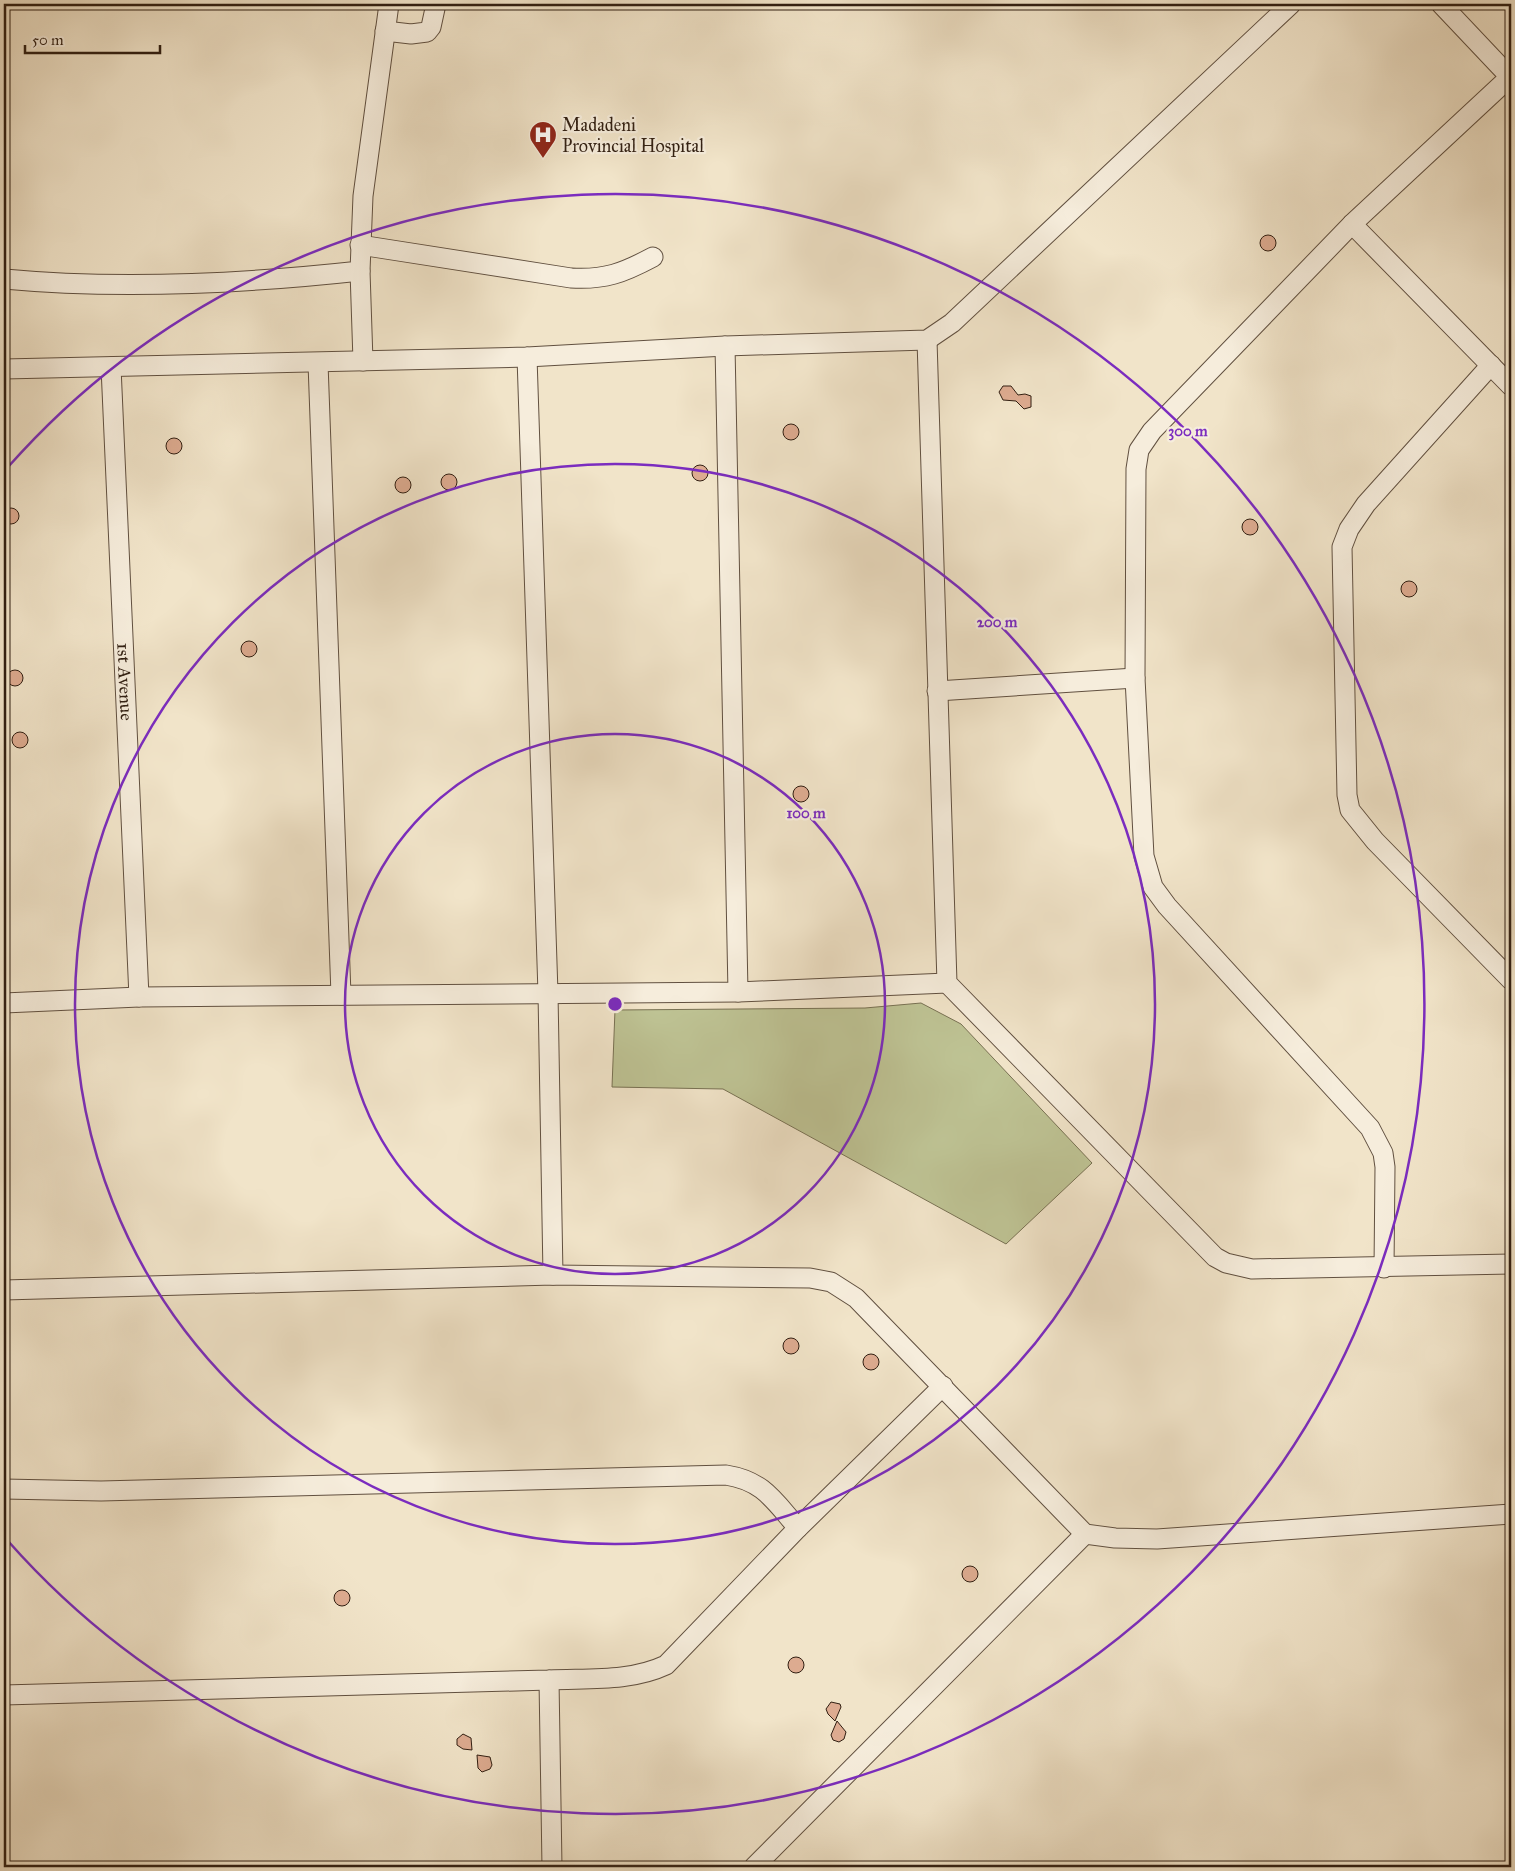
<svg xmlns="http://www.w3.org/2000/svg" width="1515" height="1871" font-family="'IM FELL Great Primer',serif">
	<style>
		.green { fill: #bec394; stroke: #787153 }
		.building { fill: #ddab90; stroke: #311f12 }
		.lines { fill: none; stroke-linecap: round; stroke-linejoin: round }
		.minor-casing { stroke: #615040; stroke-width: 21 }
		.minor { stroke: #f6eddc; stroke-width: 19 }
		.ring { fill: none; stroke: #7b2cbf; stroke-width: 2.5 }
		.labels { text-anchor: middle; stroke-width: 4.5; stroke-linejoin: round; paint-order: stroke }
		.poi-label { font-size: 18px; fill: #311f12; stroke: #f6eddc; text-anchor: start }
		.street-label { font-size: 18px; fill: #311f12; stroke: #f6eddc }
		.centre { fill: #7b2cbf; stroke: #f6eddc; stroke-width: 2.5 }
		.ring-label { font-size: 15px; text-anchor: middle; font-weight: bold; fill: #7b2cbf; stroke: #f6eddc; stroke-width: 4.5; stroke-linejoin: round; paint-order: stroke }
	</style>
	<rect width="100%" height="100%" fill="#f1e4c9"/>
	<filter id="stains"><feTurbulence type="fractalNoise" baseFrequency=".004" numOctaves="4"/><feColorMatrix values="0 0 0 0 .2 0 0 0 0 .09 0 0 0 0 .02 0 0 0 .5 -.17"/></filter>
	<radialGradient id="worn" r=".72"><stop offset=".6" stop-color="#630" stop-opacity="0"/><stop offset="1" stop-color="#630" stop-opacity=".3"/></radialGradient>
	<path class="green" d="M921 1003 961 1024 1092 1163 1006 1244 723 1089 612 1087 615 1010 865 1008Z"/>
	<path class="building" d="M1260 243a8 8 0 1 1 16 0a8 8 0 1 1-16 0Z
		M1003 386H1011L1018 395 1025 394 1031 396V407L1024 409 1016 401 1003 400 999 392Z
		M783 432a8 8 0 1 1 16 0a8 8 0 1 1-16 0Z
		M166 446a8 8 0 1 1 16 0a8 8 0 1 1-16 0Z
		M692 473a8 8 0 1 1 16 0a8 8 0 1 1-16 0Z
		M441 482a8 8 0 1 1 16 0a8 8 0 1 1-16 0Z
		M395 485a8 8 0 1 1 16 0a8 8 0 1 1-16 0Z
		M3 516a8 8 0 1 1 16 0a8 8 0 1 1-16 0Z
		M1242 527a8 8 0 1 1 16 0a8 8 0 1 1-16 0Z
		M1401 589a8 8 0 1 1 16 0a8 8 0 1 1-16 0Z
		M241 649a8 8 0 1 1 16 0a8 8 0 1 1-16 0Z
		M7 678a8 8 0 1 1 16 0a8 8 0 1 1-16 0Z
		M12 740a8 8 0 1 1 16 0a8 8 0 1 1-16 0Z
		M793 794a8 8 0 1 1 16 0a8 8 0 1 1-16 0Z
		M783 1346a8 8 0 1 1 16 0a8 8 0 1 1-16 0Z
		M863 1362a8 8 0 1 1 16 0a8 8 0 1 1-16 0Z
		M962 1574a8 8 0 1 1 16 0a8 8 0 1 1-16 0Z
		M334 1598a8 8 0 1 1 16 0a8 8 0 1 1-16 0Z
		M788 1665a8 8 0 1 1 16 0a8 8 0 1 1-16 0Z
		M831 1702 840 1704 841 1707 835 1721 828 1714 826 1709Z
		M837 1721 846 1732 844 1739 839 1742 833 1740 831 1735Z
		M463 1734 471 1738 472 1750 463 1749 457 1745V1739Z
		M477 1755 490 1757 492 1765 490 1769 482 1772 478 1768Z"/>
	<g class="lines">
		<defs>
			<g id="minor">
				<path d="M1441 4 1511 78"/>
				<path d="M385 31 411 34 427 32 431 27 436 4"/>
				<path d="M1352 224 1511 386"/>
				<path d="M360 245 571 278C605 280 623 273 653 257"/>
				<path d="M360 271 363 361"/>
				<path d="M4 279C122 290 241 284 360 271L363 196 389 4"/>
				<path d="M927 340 947 983 1215 1257 1226 1263 1252 1269 1511 1264"/>
				<path d="M725 346 738 992"/>
				<path d="M527 357 548 993 553 1275"/>
				<path d="M318 363 341 995"/>
				<path d="M1491 365 1366 504 1349 529 1342 547 1347 795 1350 810 1375 841 1511 980"/>
				<path id="s1" d="M111 367 139 997"/>
				<path d="M4 369 527 357 725 346 927 340 952 323 1291 4"/>
				<path d="M937 691 1135 678"/>
				<path d="M4 1003 139 997 738 992 947 983"/>
				<path d="M1384 1268 1385 1167 1383 1153 1370 1128 1167 906 1153 887 1144 856 1135 678 1136 469 1139 450 1152 431 1352 224 1510 77"/>
				<path d="M4 1290 553 1275 810 1278 831 1282 856 1298 1085 1534 1115 1538 1157 1539 1511 1514"/>
				<path d="M4 1489 101 1491 726 1475C764 1481 774 1501 798 1528"/>
				<path d="M549 1680 552 1867"/>
				<path d="M4 1695 549 1680C588 1678 630 1682 666 1665L798 1528 943 1386"/>
				<path d="M754 1867 1085 1534"/>
			</g>
		</defs>
		<use href="#minor" class="minor-casing"/>
		<use href="#minor" class="minor"/>
	</g>
	<g class="ring">
		<circle cx="615" cy="1004" r="270"/>
		<circle cx="615" cy="1004" r="540"/>
		<path d="M8 467A810 810 0 1 1 8 1541"/>
	</g>
	<defs>
		<symbol id="hospital-pin" viewBox="-11 -11 22 30"><path d="M0 17L-7.5 6A9.5 9.5 0 1 1 7.5 6Z" fill="#8f2418" stroke="#f6eddc"/><path d="M-5-5h3v3.5h4V-5h3V5h-3V1.5h-4V5h-3Z" fill="#fff"/></symbol>
	</defs>
	<g fill-rule="evenodd">
		<use href="#hospital-pin" x="527" y="119" width="32" height="43"/>
	</g>
	<g class="labels">
		<g class="poi-label">
			<text x="562" y="131">Madadeni<tspan x="562" dy="21">Provincial Hospital</tspan></text>
		</g>
		<g class="street-label">
			<text dy="6" stroke="none"><textPath href="#s1" startOffset="315">1st Avenue</textPath></text>
		</g>
	</g>
	<circle cx="615" cy="1004" r="8" class="centre"/>
	<g class="ring-label">
		<text x="1188" y="436">300 m</text>
		<text x="997" y="627">200 m</text>
		<text x="806" y="818">100 m</text>
	</g>
	<rect width="1515" height="1871" fill="none" stroke="#f1e4c9" stroke-width="20"/>
	<rect x="5" y="5" width="1505" height="1861" fill="none" stroke="#311f12" stroke-width="2.5"/>
	<rect x="10" y="10" width="1495" height="1851" fill="none" stroke="#311f12"/>
	<path d="M25 45v8h135v-8" fill="none" stroke="#311f12" stroke-width="2.5"/>
	<text x="32" y="45" font-size="15" fill="#311f12" stroke="#f6eddc" stroke-width="4" paint-order="stroke">50 m</text>
	<rect width="100%" height="100%" filter="url(#stains)"/>
	<rect width="100%" height="100%" fill="url(#worn)"/>
</svg>
